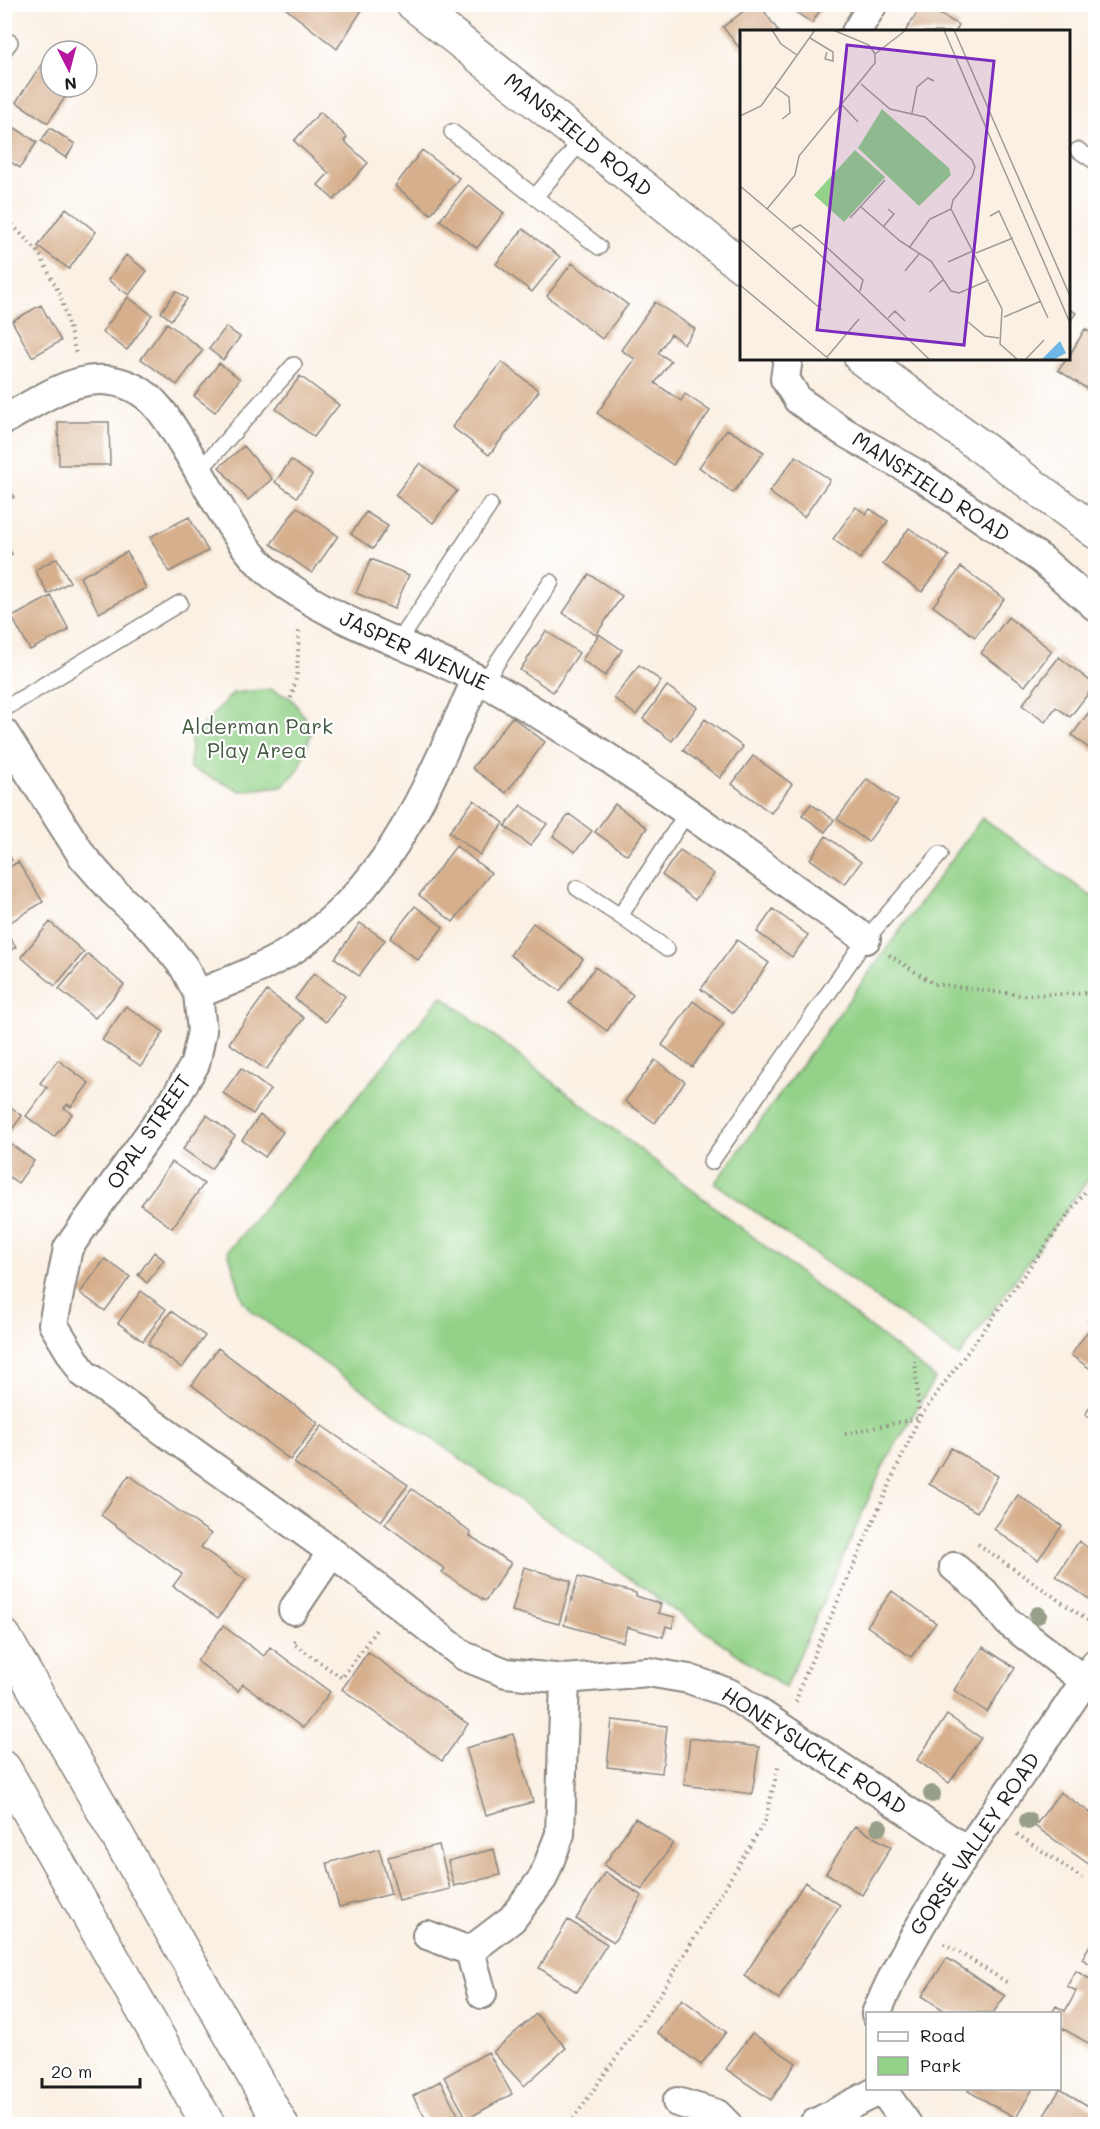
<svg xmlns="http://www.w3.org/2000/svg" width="1100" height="2129" font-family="Mali,sans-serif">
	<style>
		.green { fill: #93d288; stroke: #587752; stroke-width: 1.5 }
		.building { fill: #d6af8c }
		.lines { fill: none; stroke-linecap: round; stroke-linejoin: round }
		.lane-casing { stroke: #8b8680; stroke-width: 18 }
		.street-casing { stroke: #8b8680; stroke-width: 32 }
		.secondary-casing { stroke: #8b8680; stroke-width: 36 }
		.highway-casing { stroke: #8b8680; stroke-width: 36 }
		.path { stroke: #8b8680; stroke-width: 4; stroke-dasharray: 1.5 4.5; stroke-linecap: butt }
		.lane { stroke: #fff; stroke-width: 15 }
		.street { stroke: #fff; stroke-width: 28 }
		.secondary { stroke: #fff; stroke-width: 33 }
		.highway { stroke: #fff; stroke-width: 33 }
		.tree { fill: #979f8a }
		.labels { text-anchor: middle; stroke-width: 4.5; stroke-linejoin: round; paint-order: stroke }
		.street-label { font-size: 21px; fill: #1c1c1c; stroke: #fff }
		.park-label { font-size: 21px; fill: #465c42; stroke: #fff }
		.inset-road { fill: none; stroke: #a19b93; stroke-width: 1.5 }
		.view { fill: #7b2cbf; fill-opacity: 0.15; stroke: #7b2cbf; stroke-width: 3 }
		.inset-edge { fill: none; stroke: #1c1c1c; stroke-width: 3 }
	</style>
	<rect width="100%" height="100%" fill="#fff"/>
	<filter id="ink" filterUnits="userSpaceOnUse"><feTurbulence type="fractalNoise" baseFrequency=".0167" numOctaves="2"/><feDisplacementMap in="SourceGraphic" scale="12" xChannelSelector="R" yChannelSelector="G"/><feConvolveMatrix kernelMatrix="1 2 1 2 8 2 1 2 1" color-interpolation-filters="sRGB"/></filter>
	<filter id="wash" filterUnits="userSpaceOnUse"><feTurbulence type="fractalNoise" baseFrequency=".008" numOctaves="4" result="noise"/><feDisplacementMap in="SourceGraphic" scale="24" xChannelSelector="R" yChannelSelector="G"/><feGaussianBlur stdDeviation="1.35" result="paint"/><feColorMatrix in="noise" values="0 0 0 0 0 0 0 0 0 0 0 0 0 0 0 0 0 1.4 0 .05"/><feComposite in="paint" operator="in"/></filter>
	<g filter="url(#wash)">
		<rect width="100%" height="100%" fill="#faf0e3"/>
		<path class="green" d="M270 689 291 698 313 728 298 771 282 786 241 791 190 768 191 738 233 693Z
			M982 818 1095 899V1170L959 1357 715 1183Z
			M442 996 935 1378 883 1466 785 1688 251 1311 243 1301 228 1251Z"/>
		<g id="blocks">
			<path class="building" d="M280 4H355L362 10 337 49Z
				M753 4H759L779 32H741V50L723 27Z
				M784 4H824L812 23Z
				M922 4 959 25 955 32H905Z
				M45 59 51 63V87H72L48 123 16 102Z
				M320 112 347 137 344 141 368 163 334 200 318 185 329 173 294 141Z
				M4 121 37 142 20 168 4 158Z
				M50 128 75 144 66 158 41 141Z
				M422 150 459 178 431 214 395 186Z
				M468 185 504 213 477 248 440 220Z
				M66 208 96 232 69 269 38 246Z
				M523 229 560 257 532 292 496 264Z
				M126 255 147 271 129 295 108 280Z
				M572 263 628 305 602 339 547 296Z
				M176 291 187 299 171 320 161 312Z
				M128 297 152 315 127 350 102 332Z
				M655 302 695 329 684 344 671 334 658 353 671 361 655 383 681 401 685 394 710 411 673 465 597 413 635 359 621 350Z
				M41 305 61 341 32 357 12 321Z
				M1068 308 1076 313 1068 324Z
				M167 323 203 350 177 385 141 359Z
				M226 327 240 337 223 360 209 349Z
				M1085 329 1095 336V348L1092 353 1095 356V394L1058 370 1068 358Z
				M502 362 539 391 489 455 452 427Z
				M219 363 240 379 215 412 194 396Z
				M300 376 339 405 314 437 276 409Z
				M58 422H109L110 465H59Z
				M727 429 764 452 733 493 699 467Z
				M244 446 272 479 248 500 219 467Z
				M796 456 830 480 804 517 769 492Z
				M291 460 312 475 297 497 275 482Z
				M420 463 457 491 433 523 395 495Z
				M7 483 14 497 4 502V484Z
				M297 507 338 536 312 573 271 544Z
				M856 507 866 514 870 509 888 521 860 559 833 539Z
				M366 512 388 526 373 549 351 534Z
				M189 517 208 551 169 572 150 537Z
				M909 528 949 556 922 592 883 564Z
				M4 540 12 554 4 558Z
				M127 552 146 588 99 613 80 577Z
				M57 558 70 582 48 594 35 570Z
				M371 559 409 575 394 609 356 593Z
				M961 567 1004 599 975 637 933 606Z
				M589 574 622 596 596 635 563 613Z
				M51 596 69 630 30 650 12 617Z
				M1008 617 1052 651 1025 686 981 653Z
				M546 631 579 653 553 692 520 670Z
				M599 634 622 650 605 676 582 660Z
				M1059 657 1095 685 1070 717 1056 707 1045 722 1022 705Z
				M639 665 661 681 636 715 614 698Z
				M667 686 697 707 672 741 643 719Z
				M1095 704V753L1072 735Z
				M512 717 545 742 506 793 472 768Z
				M705 719 743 747 720 778 683 750Z
				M753 756 792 784 771 813 732 784Z
				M867 779 898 801 868 842 837 819Z
				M474 800 504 823 480 855 449 832Z
				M615 804 647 828 627 855 595 832Z
				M811 804 834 820 825 832 802 815Z
				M521 805 547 824 530 846 505 826Z
				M569 814 592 831 575 852 553 836Z
				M826 836 861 862 845 884 810 859Z
				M456 846 491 873 453 922 419 895Z
				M4 848 12 860 4 865Z
				M680 850 714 874 695 900 662 875Z
				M18 862 43 902 4 926V870Z
				M415 906 443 927 418 960 390 938Z
				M773 909 808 935 792 957 757 932Z
				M50 922 84 952 55 986 21 957Z
				M360 923 385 940 359 976 335 958Z
				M533 923 583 959 560 991 510 955Z
				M4 928 16 947 4 954Z
				M737 940 769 963 733 1013 701 989Z
				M88 954 124 985 95 1018 59 989Z
				M595 967 633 995 607 1031 569 1003Z
				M314 973 345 996 326 1022 295 999Z
				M267 991 304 1018 266 1070 229 1043Z
				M693 1001 724 1024 692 1067 662 1045Z
				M126 1006 164 1032 141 1066 102 1040Z
				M58 1060 89 1083 71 1107 68 1104 64 1108 72 1114 54 1137 26 1116 47 1088 40 1083Z
				M655 1060 685 1082 655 1123 625 1101Z
				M241 1068 270 1090 253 1114 223 1093Z
				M4 1103 22 1116 4 1140Z
				M207 1115 235 1136 211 1169 183 1149Z
				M260 1115 283 1132 265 1157 242 1140Z
				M5 1140 34 1161 18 1183 4 1173Z
				M172 1162 204 1184 172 1228 141 1205Z
				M154 1252 164 1260 147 1283 138 1275Z
				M105 1259 130 1277 105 1311 80 1293Z
				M141 1291 166 1309 143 1341 118 1323Z
				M1095 1310V1372L1071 1355 1093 1324 1088 1321Z
				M171 1311 205 1336 182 1368 148 1344Z
				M218 1348 318 1423 290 1460 192 1385Z
				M1095 1398V1422L1085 1415Z
				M322 1426 408 1485 381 1521 294 1463Z
				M951 1448 998 1476 977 1512 929 1484Z
				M129 1475 211 1534 201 1547 246 1580 218 1618 173 1586 182 1574 101 1515Z
				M412 1489 471 1533 470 1536 511 1563 485 1601 442 1572 445 1569 385 1524Z
				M1018 1495 1062 1526 1038 1560 994 1529Z
				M1079 1541 1095 1553V1603L1056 1576Z
				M524 1567 571 1581 559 1624 512 1611Z
				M578 1577 636 1593V1596L661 1604 658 1613 675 1617 672 1628 666 1626 663 1637 627 1627 623 1642 564 1625Z
				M892 1591 936 1623 911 1657 867 1626Z
				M223 1626 264 1656 270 1647 330 1692 303 1728 243 1684 238 1691 197 1661Z
				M983 1647 1015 1668 987 1712 954 1690Z
				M368 1652 468 1724 442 1761 342 1689Z
				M947 1715 981 1738 949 1783 917 1760Z
				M612 1720 667 1726 662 1773 607 1767Z
				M513 1734 533 1802 486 1815 466 1748Z
				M690 1738 759 1747 752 1794 684 1785Z
				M1060 1792 1095 1816V1857L1090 1865 1035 1826Z
				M635 1818 673 1843 642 1890 604 1865Z
				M855 1826 891 1847 862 1895 826 1873Z
				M439 1845 450 1889 399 1901 388 1857Z
				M379 1849 391 1894 339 1907 327 1863Z
				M494 1849 500 1875 454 1886 448 1861Z
				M605 1872 642 1896 614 1942 576 1919Z
				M805 1882 840 1905 779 1999 744 1976Z
				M568 1920 607 1944 577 1992 539 1968Z
				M1090 1945 1095 1949V1967L1082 1959Z
				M947 1958 1005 1996 993 2013H948L922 1996Z
				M1076 1971 1095 1982V2047L1060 2027V2014L1052 2013 1056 2006 1065 2011 1071 2001 1076 1991 1067 1986Z
				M682 1999 726 2032 701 2065 657 2032Z
				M536 2014 566 2048 524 2086 493 2052Z
				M752 2033 796 2063 771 2100 726 2069Z
				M488 2052 512 2094 467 2119 444 2077Z
				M440 2081 462 2122 457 2124H429L413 2096Z
				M970 2088H1033L1016 2118 968 2091Z
				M1060 2089 1095 2110V2124H1039Z"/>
		</g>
	</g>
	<g filter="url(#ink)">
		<use href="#blocks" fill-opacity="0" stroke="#8b8680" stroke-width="1.5"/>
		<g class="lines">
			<defs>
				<path id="lane" d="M4 50 10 42
					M452 132 535 197 583 139
					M1078 150 1096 162
					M535 197 599 247
					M199 471 294 365
					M398 643 490 505
					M484 682 551 582
					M4 709 180 603
					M577 888 620 916
					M667 949 620 916 686 814
					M711 1162 866 939 940 854"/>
				<path id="street" d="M856 32 873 4
					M788 358 785 379 798 400 844 432 922 477 1041 559 1096 607
					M4 420C44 398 87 364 134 388 157 399 170 423 183 444 207 483 235 544 270 573 337 627 425 648 500 691 627 764 746 855 866 939
					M4 733 83 857 113 891 156 932 184 967 198 994 202 1031 195 1064 177 1095 68 1248 53 1324 83 1373 332 1552 464 1656 506 1673 565 1679 648 1672 689 1679 729 1693 966 1850
					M198 994C234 979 273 965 304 942 398 874 429 779 477 679
					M954 1567 984 1592 1008 1622 1085 1681
					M293 1610 332 1552
					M427 1935 470 1951 512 1919 543 1878 560 1834 565 1679
					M470 1951 482 1994
					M876 2014C930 1885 1023 1781 1096 1663
					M881 2088 907 2124
					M677 2102 717 2114 727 2124
					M814 2124 881 2089"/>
				<path id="secondary" d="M413 4 742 266
					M861 358 1096 532"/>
				<path id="highway" d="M4 1636 281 2124
					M4 1768 208 2124"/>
			</defs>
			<use href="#lane" class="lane-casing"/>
			<use href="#street" class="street-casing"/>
			<use href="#secondary" class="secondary-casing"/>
			<use href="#highway" class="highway-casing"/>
			<path class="path" d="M4 216 39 253 61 297 76 354
				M291 698 297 675 299 630
				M889 955 934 984 1020 995 1096 993
				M845 1434 919 1418 915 1361
				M978 1544 1096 1626
				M295 1641 293 1643 342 1678 378 1627
				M796 1702 802 1682 919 1418 1096 1177
				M1017 1834 1082 1878
				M944 1943 1008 1983
				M570 2124 661 1993 765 1821 779 1764"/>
			<use href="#lane" class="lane"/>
			<use href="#street" class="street"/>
			<use href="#secondary" class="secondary"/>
			<use href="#highway" class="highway"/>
		</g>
		<g class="tree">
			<circle cx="1038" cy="1615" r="9"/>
			<circle cx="932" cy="1794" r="9"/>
			<circle cx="1028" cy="1821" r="9"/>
			<circle cx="879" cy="1827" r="9"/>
		</g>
	</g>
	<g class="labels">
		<g class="street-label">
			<text transform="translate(578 135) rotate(39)" y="7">MANSFIELD ROAD</text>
			<text transform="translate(931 487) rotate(33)" y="7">MANSFIELD ROAD</text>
			<text transform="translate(414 651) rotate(25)" y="7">JASPER AVENUE</text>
			<text transform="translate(149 1132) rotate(-56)" y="7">OPAL STREET</text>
			<text transform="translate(814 1751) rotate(33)" y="7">HONEYSUCKLE ROAD</text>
			<text transform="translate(975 1844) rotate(-56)" y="7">GORSE VALLEY ROAD</text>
		</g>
		<g class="park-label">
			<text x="257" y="734">Alderman Park<tspan x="257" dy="24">Play Area</tspan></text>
		</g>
	</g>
	<g transform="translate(740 30)">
		<rect width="330" height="330" fill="#faf0e3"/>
		<path d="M142 79 209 138 211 145 179 176 118 118ZM115 120 145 147 104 192 74 165Z" fill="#93d288"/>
		<path d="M320 311 326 323 313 330H301Z" fill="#6db8e6"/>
		<path class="inset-road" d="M32 0 41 14 57 25M204 0 330 293M214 0 330 266M70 8 93 22V31L85 29 87 22M135 24 166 0M121 54 150 79 185 87 232 130 235 137 232 147 213 170 211 179 262 279 260 314 278 330M35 57 49 67 50 83 42 89M102 75 118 92M172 83 177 57 188 48 194 51M0 86 21 76 75 0M0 156 72 217 190 330M121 177 160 211 191 231 211 261 219 263 249 250M27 179 55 145 59 126 135 33V24L129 15 93 0M250 186 259 181 308 288M110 188 145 150M143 197 154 184 148 179M52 199 60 195 73 205 123 250 120 261M0 209 82 280M169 218 190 189 211 179M236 223 273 208M208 232 235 220M165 241 179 224M0 255 90 330M189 262 204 249M264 287 301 271M148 288 155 281 165 291M228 292 245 306 259 308M87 327 119 289M285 330 304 310"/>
		<path class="view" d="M107 15 254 31 224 315 77 300Z"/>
		<rect width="330" height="330" class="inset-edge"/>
	</g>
	<rect width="1100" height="2129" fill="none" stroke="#fff" stroke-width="24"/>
	<rect x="866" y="2012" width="195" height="78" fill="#ffffff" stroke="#a4a4a4" stroke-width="1.5"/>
	<rect x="878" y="2032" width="30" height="9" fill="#ffffff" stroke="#a4a4a4" stroke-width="1.5"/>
	<text x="920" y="2042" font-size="18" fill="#1c1c1c">Road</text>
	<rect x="878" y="2057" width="30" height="18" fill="#93d288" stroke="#a4a4a4" stroke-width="1.5"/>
	<text x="920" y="2072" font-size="18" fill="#1c1c1c">Park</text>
	<g transform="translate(69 69) rotate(174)"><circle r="28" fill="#ffffff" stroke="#a4a4a4" stroke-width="1.5"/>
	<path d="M0-4.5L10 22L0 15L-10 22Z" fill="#b5179e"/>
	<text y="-9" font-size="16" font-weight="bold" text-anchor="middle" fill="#1c1c1c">N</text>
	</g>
	<path d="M42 2078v9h98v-9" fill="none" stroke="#1c1c1c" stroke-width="3"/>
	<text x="51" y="2078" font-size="18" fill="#1c1c1c" stroke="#ffffff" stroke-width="4.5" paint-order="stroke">20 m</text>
</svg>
